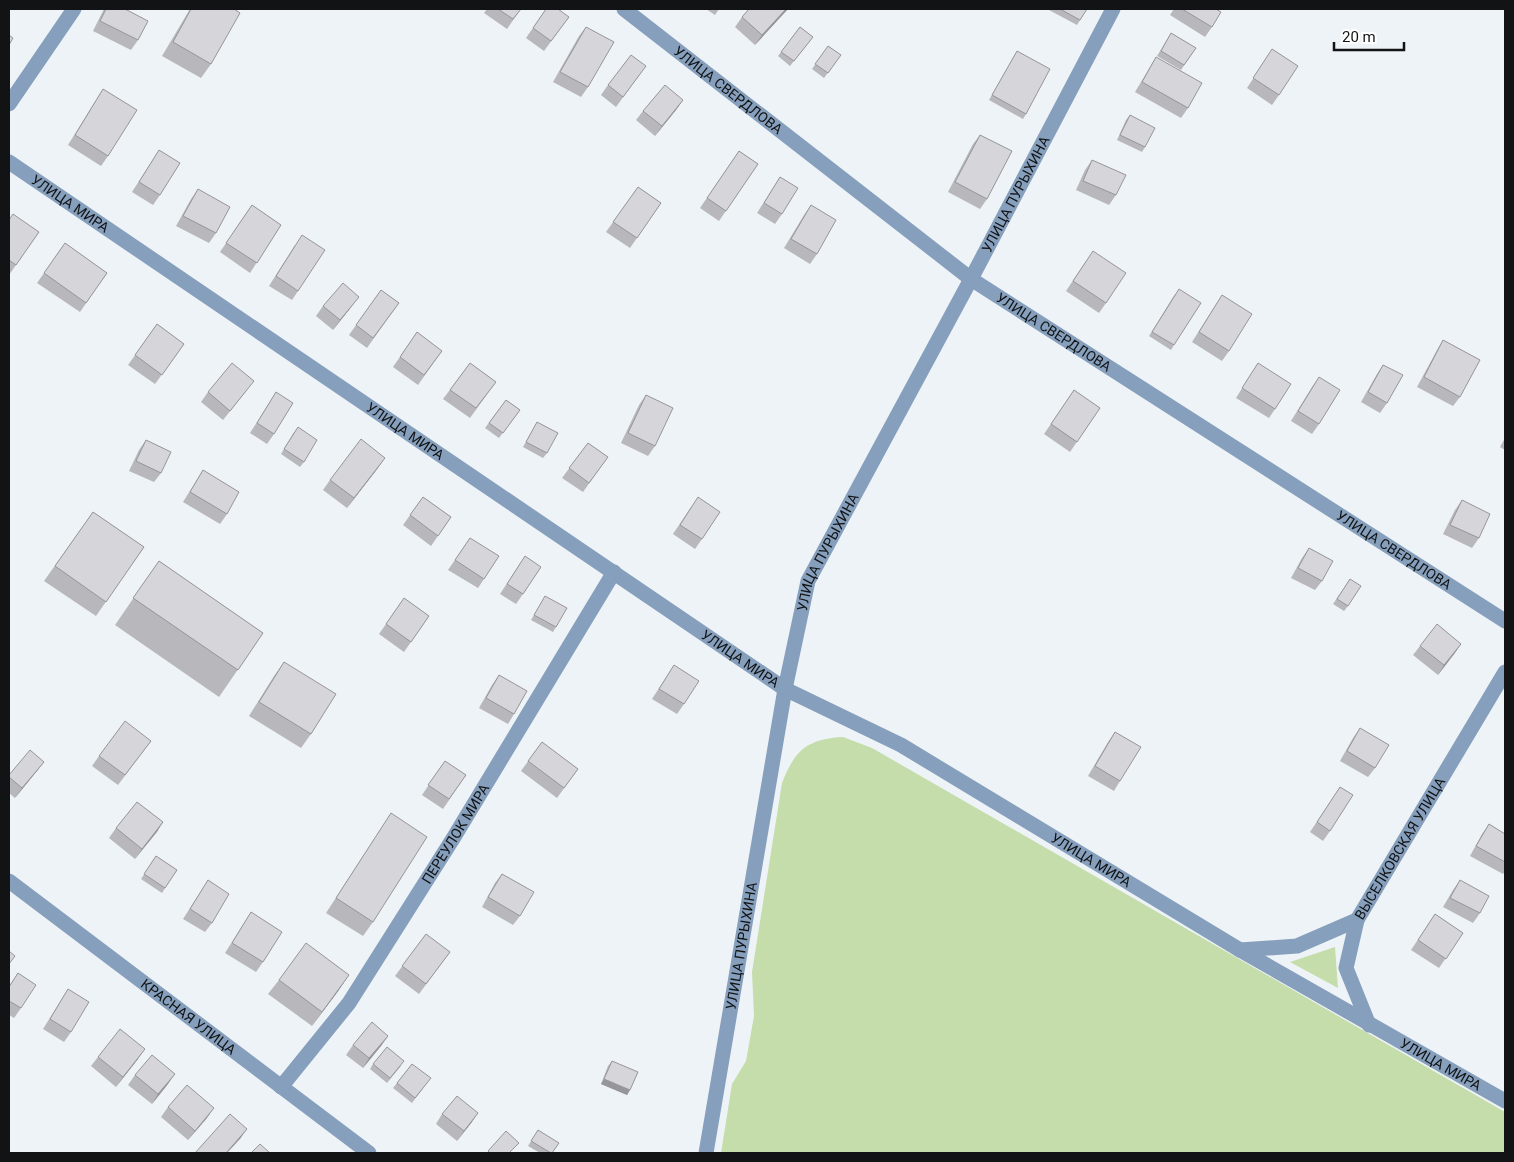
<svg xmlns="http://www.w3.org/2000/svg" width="1514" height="1162" font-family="Roboto,sans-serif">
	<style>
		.green { fill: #c5ddaa }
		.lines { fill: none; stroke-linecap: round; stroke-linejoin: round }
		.minor { stroke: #869fbc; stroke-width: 15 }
		.wall { fill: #b8b7bb }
		.shaded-wall { fill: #969599 }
		.building { fill: #d6d5da; stroke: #969599 }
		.labels { text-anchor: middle; stroke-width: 5; stroke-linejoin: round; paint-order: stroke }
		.street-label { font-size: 14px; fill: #111314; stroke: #fff }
	</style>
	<rect width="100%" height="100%" fill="#eef3f7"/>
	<path class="green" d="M843 737 872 748 1505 1112V1153H721L732 1084 746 1061 754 1016 752 972 782 783C795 750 807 739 843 737Z
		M1335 947 1338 988 1290 962Z"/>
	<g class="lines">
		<g class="minor">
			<path id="s1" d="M624 9 971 279 1505 621"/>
			<path d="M9 104 74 9"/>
			<path id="s2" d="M9 162 785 689 901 745 1240 950 1505 1101"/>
			<path id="s3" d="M9 881 369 1153"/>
			<path d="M1357 920 1346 968 1369 1025"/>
			<path id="s4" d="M1240 950 1297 946 1357 920 1505 672"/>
			<path id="s5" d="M281 1087 349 1003 454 837 614 572"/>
			<path id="s6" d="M706 1153 785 689 808 581 971 279 1113 9"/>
		</g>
	</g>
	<path class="wall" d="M104 9H125L138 40 131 50 93 31Z
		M190 9H234L211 64 201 78 162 56Z
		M487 9H521L507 29 484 13Z
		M546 9 569 17 544 51 526 38Z
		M706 9H719L715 15Z
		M749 9H788L755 45 735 27 742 17Z
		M1050 9H1087L1077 25 1049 10Z
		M1174 9H1216L1212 27 1205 37 1170 15Z
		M586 27 588 87 581 97 553 82 579 36Z
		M800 27 813 37 790 66 778 56Z
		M1171 33 1196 48 1181 70 1157 56Z
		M828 46 841 55 824 78 812 69Z
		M1017 51 1026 114 1023 119 989 100Z
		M1156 57 1188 108 1181 118 1135 92Z
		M1266 59 1279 95 1272 105 1247 88Z
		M646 66 616 107 601 95 608 85Z
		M103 89 108 156 101 166 68 145Z
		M683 100 676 110 655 136 636 120 643 111Z
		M1130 115 1145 147 1142 152 1117 140 1126 120Z
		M980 135 987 199 980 209 948 192 973 144Z
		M159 150 160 195 153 205 132 192Z
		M739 151 758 164 719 221 700 208Z
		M1092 160 1116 195 1109 205 1076 190 1085 170Z
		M780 177 782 214 775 224 757 213Z
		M638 187 661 203 630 248 606 232Z
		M198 189 216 233 209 243 176 226 191 199Z
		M252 205 281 225 250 273 220 252Z
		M811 205 817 254 810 264 784 248 804 215Z
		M9 220 39 232 9 275Z
		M65 243 107 273 80 312 37 283Z
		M295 245 298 291 292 300 269 286Z
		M1086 261 1106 303 1099 313 1066 291Z
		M381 290 399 303 367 348 349 335Z
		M1175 294 1174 345 1171 350 1149 336Z
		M1222 295 1229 351 1222 361 1192 342Z
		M323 306H352L333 330 316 316Z
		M157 324 184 344 155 384 128 365Z
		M417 332 442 351 418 385 393 367Z
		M1443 340 1460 397 1453 406 1417 387 1437 350Z
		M470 363 496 382 470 418 443 399Z
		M1258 363 1275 409 1269 418 1236 398Z
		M1383 365 1387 403 1380 413 1361 402 1377 374Z
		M1319 377V424L1312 434 1291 421 1312 387Z
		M247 390 223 420 201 402 208 392Z
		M1074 390 1100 408 1070 452 1044 434Z
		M276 392 274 434 267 444 250 433Z
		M646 395 655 446 648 456 621 443 639 405Z
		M506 400 520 410 499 438 485 428Z
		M537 422 547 453 543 458 523 447Z
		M294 432 304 462 300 467 281 454Z
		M1505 438V450L1500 447Z
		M146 440 161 473 154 482 129 471 139 450Z
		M588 443 608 457 583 492 562 478Z
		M378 468 347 508 323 490 330 480Z
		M203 470 227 514 220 524 183 502Z
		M423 497 451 517 431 546 403 525Z
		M1462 500 1479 538 1472 548 1443 534 1455 510Z
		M691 507 702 539 695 549 673 534Z
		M93 512 144 547 96 616 44 581Z
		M470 538 484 579 478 588 448 570Z
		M1309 548 1322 581 1315 590 1291 578 1302 558Z
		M525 556 523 594 516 604 500 594Z
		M159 561 263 633 219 697 115 625Z
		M1350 579 1348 606 1344 611 1333 604Z
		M545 596 556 627 553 632 531 620Z
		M404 598 429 616 404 652 379 634Z
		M1461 644 1438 675 1413 655 1420 646Z
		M284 662 311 734 301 748 249 716 274 676Z
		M674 665 684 704 677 714 652 699Z
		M499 675 514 714 508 724 479 708 492 685Z
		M1360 728 1375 768 1368 777 1340 761 1353 738Z
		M1115 732 1120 781 1114 791 1088 776 1108 742Z
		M151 741 118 785 92 766 99 756Z
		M542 742 578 769 557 798 521 771Z
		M445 761 466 775 443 809 422 795Z
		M44 762 37 771 15 798 9 793V775Z
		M1340 787 1330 831 1323 841 1310 832Z
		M391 813 373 922 363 936 326 913Z
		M163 822 135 859 109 838 116 828Z
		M1489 824 1505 834V871L1503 874 1470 856 1482 834Z
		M156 856 177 870 162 893 141 879Z
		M502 874 520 916 513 925 482 907 495 883Z
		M208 880 212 923 205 932 183 919Z
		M1460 880 1480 913 1473 923 1443 907 1453 890Z
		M251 912 263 962 256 972 225 953Z
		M1435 914 1463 933 1439 968 1411 950Z
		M426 934 450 952 419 994 395 976Z
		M18 973 21 1008 14 1018 9 1015V986Z
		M279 980 339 990 312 1026 268 994Z
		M68 989 71 1032 64 1042 43 1029Z
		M388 1036 381 1046 363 1068 346 1055 353 1045Z
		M98 1057 138 1059 116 1087 91 1066Z
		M612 1061 630 1090 627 1095 601 1084 608 1066Z
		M373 1064 401 1066 387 1083 370 1069Z
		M412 1064 427 1083 412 1103 393 1088Z
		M135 1075 168 1084 152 1104 128 1085Z
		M168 1107 207 1118 188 1140 161 1117Z
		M442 1114 472 1122 457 1141 436 1124Z
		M538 1130 552 1153H540L528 1146Z"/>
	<path class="shaded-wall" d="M786 9H788L755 45 762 35Z
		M683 100 676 110 655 136 662 126Z
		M359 297 352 306 333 330 340 320Z
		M385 458 378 468 347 508 354 498Z
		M1461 644 1455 653 1438 675 1444 665Z
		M44 762 37 771 15 798 22 788Z
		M163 822 157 832 135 859 142 849Z
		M349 975 339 990 312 1026 322 1012Z
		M388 1036 381 1046 363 1068 369 1058Z
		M145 1049 138 1059 116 1087 123 1077Z
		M175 1074 168 1084 152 1104 158 1094Z
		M604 1079 630 1090 627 1095 601 1084Z
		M214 1108 207 1118 188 1140 195 1131Z
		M478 1113 472 1122 457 1141 464 1131Z
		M247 1129 240 1139 227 1153H226Z"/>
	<path class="building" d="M106 9H125L148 21 138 40 100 21Z
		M191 9H234L240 13 211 64 173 42Z
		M498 9H521L513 19Z
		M546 9H558L569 17 551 41 533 28Z
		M749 9H786L762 35 742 17Z
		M1060 9H1087L1080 20Z
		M1182 9H1216L1221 12 1212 27Z
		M586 27 614 42 588 87 560 72Z
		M800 27 813 37 794 61 781 52Z
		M1171 33 1196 48 1184 65 1161 51Z
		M9 35 13 38 9 45Z
		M828 46 841 55 828 73 815 64Z
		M1272 49 1298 66 1279 95 1253 78Z
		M1017 51 1050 69 1026 114 992 95Z
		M631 55 646 66 623 97 608 85Z
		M1156 57 1202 83 1188 108 1142 82Z
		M665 85 683 100 662 126 643 111Z
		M103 89 137 110 108 156 75 135Z
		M1130 115 1155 128 1145 147 1120 135Z
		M980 135 1012 151 987 199 955 182Z
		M159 150 180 163 160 195 139 182Z
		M739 151 758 164 726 211 707 198Z
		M1092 160 1126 175 1116 195 1083 181Z
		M780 177 798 188 782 214 764 203Z
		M638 187 661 203 637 238 613 222Z
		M198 189 230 207 216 233 183 216Z
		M252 205 281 225 257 263 226 243Z
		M811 205 836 220 817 254 791 239Z
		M13 214 39 232 16 265 9 260V220Z
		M302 235 325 250 298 291 276 276Z
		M65 243 107 273 86 303 44 273Z
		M1093 251 1126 273 1106 303 1073 281Z
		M343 283 359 297 340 320 323 306Z
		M1179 289 1201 303 1174 345 1152 332Z
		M381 290 399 303 373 338 356 325Z
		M1222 295 1252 314 1229 351 1199 332Z
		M157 324 184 344 162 375 135 355Z
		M417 332 442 351 424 375 400 357Z
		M1443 340 1480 360 1460 397 1424 377Z
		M232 363 254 381 230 411 208 392Z
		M470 363 496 382 476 408 450 390Z
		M1258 363 1291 384 1275 409 1242 388Z
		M1383 365 1403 375 1387 403 1368 392Z
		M1319 377 1340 390 1319 424 1298 411Z
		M1074 390 1100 408 1077 442 1051 424Z
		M276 392 293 403 274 434 257 423Z
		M646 395 673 408 655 446 628 433Z
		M506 400 520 410 503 433 489 423Z
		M537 422 558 433 547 453 526 442Z
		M298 427 317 440 304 462 284 449Z
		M361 439 385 458 354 498 330 480Z
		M146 440 171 452 161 473 136 461Z
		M588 443 608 457 589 483 569 468Z
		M203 470 239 492 227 514 190 492Z
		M423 497 451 517 438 536 410 515Z
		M698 497 720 512 702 539 680 525Z
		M1462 500 1490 514 1479 538 1450 525Z
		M93 512 144 547 106 602 55 566Z
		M470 538 499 556 484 579 455 560Z
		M1309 548 1333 561 1322 581 1298 568Z
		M525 556 541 567 523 594 507 584Z
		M159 561 263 633 238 670 133 598Z
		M1350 579 1361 586 1348 606 1337 599Z
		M545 596 567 608 556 627 534 615Z
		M404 598 429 616 411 642 386 624Z
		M1437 624 1461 644 1444 665 1420 646Z
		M284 662 336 694 311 734 259 702Z
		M674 665 699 681 684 704 659 689Z
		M499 675 527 691 514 714 486 698Z
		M125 721 151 741 125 775 99 756Z
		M1360 728 1389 745 1375 768 1347 751Z
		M1115 732 1141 747 1120 781 1095 766Z
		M542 742 578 769 564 788 528 761Z
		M30 750 44 762 22 788 9 777V775Z
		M445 761 466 775 449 799 428 785Z
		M1340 787 1353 795 1330 831 1317 822Z
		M137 802 163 822 142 849 116 828Z
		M391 813 427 837 373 922 336 898Z
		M1489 824 1505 834V862L1476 846Z
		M156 856 177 870 165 888 144 874Z
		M502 874 534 892 520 916 488 897Z
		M208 880 229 894 212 923 190 909Z
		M1460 880 1489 896 1480 913 1450 898Z
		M251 912 282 932 263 962 232 943Z
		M1435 914 1463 933 1446 959 1418 940Z
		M426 934 450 952 426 984 402 966Z
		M306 943 349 975 322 1012 279 980Z
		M9 951 15 956 9 964Z
		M18 973 36 985 21 1008 9 1001V987Z
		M68 989 89 1002 71 1032 50 1019Z
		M372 1022 388 1036 369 1058 353 1045Z
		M120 1029 145 1049 123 1077 98 1057Z
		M387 1047 404 1061 390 1078 373 1064Z
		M152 1055 175 1074 158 1094 135 1075Z
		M612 1061 638 1072 630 1090 604 1079Z
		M412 1064 431 1078 415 1098 397 1083Z
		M187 1085 214 1108 195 1131 168 1107Z
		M457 1096 478 1113 464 1131 442 1114Z
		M230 1114 247 1129 226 1153H195Z
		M538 1130 559 1143 552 1153H551L531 1141Z
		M506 1131 519 1143 509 1153H490L488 1151Z
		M260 1144 270 1153H251Z"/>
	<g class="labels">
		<g class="street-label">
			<text dy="5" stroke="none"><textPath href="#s1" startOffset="132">УЛИЦА СВЕРДЛОВА</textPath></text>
			<text dy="5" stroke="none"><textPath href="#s6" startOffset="1020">УЛИЦА ПУРЫХИНА</textPath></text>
			<text dy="5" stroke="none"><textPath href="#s2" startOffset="74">УЛИЦА МИРА</textPath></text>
			<text dy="5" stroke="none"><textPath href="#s1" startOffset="538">УЛИЦА СВЕРДЛОВА</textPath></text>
			<text dy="5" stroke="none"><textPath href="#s2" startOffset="479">УЛИЦА МИРА</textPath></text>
			<text dy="5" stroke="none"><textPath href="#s1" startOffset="942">УЛИЦА СВЕРДЛОВА</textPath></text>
			<text dy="5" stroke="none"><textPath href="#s6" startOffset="615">УЛИЦА ПУРЫХИНА</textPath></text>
			<text dy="5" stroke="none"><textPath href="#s2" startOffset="884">УЛИЦА МИРА</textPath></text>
			<text dy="5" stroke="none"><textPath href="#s5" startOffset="308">ПЕРЕУЛОК МИРА</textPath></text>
			<text dy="5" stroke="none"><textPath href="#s4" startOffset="206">ВЫСЕЛКОВСКАЯ УЛИЦА</textPath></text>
			<text dy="5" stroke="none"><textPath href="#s2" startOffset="1289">УЛИЦА МИРА</textPath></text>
			<text dy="5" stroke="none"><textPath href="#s6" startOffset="210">УЛИЦА ПУРЫХИНА</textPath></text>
			<text dy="5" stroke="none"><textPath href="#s3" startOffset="225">КРАСНАЯ УЛИЦА</textPath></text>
			<text dy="5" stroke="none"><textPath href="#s2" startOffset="1694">УЛИЦА МИРА</textPath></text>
		</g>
	</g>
	<rect width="1514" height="1162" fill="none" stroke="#111314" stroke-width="20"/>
	<path d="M1334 42v8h70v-8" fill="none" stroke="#111314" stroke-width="2.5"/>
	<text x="1342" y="42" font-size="15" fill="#111314" stroke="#ffffff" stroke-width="4" paint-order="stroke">20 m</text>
</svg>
